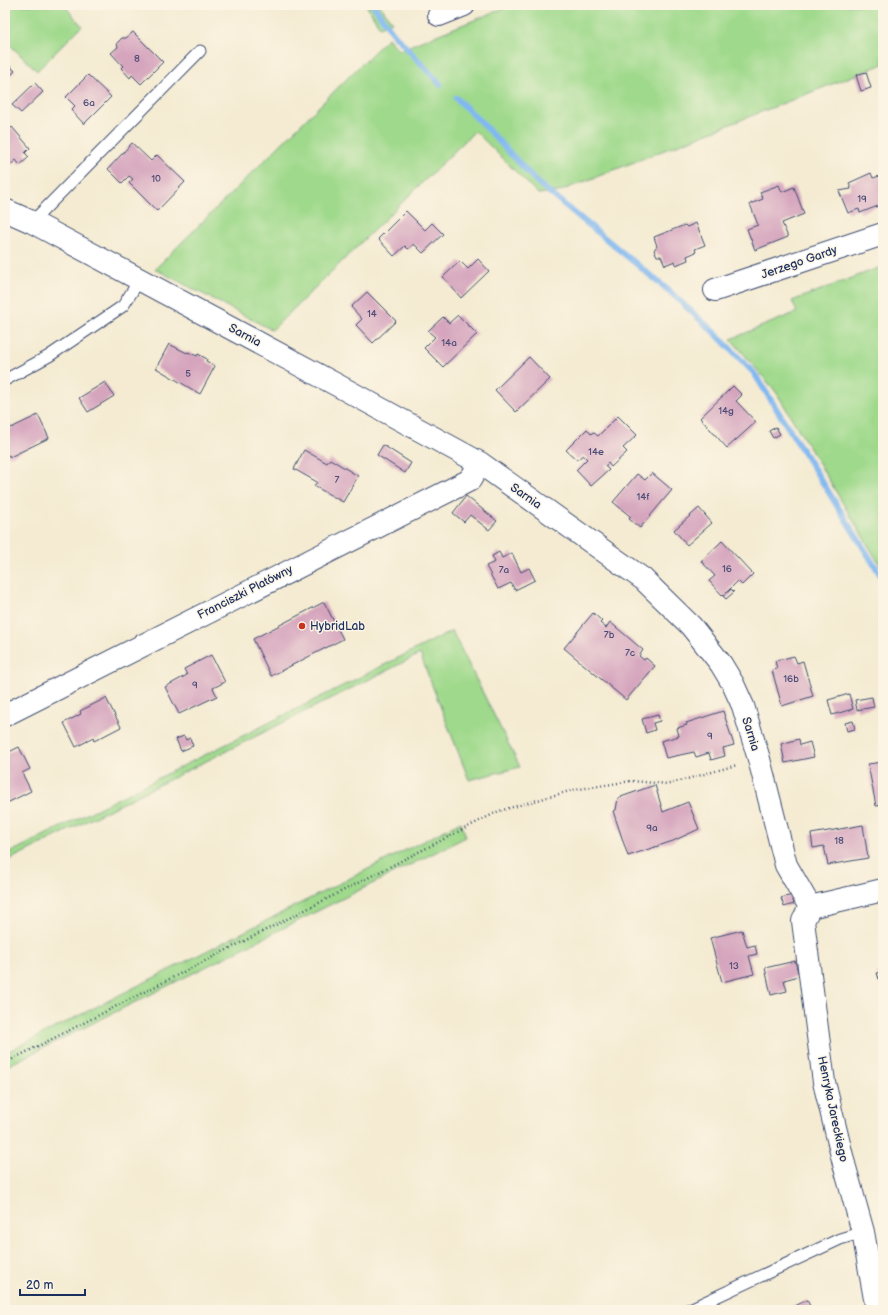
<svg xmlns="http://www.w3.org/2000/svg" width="888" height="1315" font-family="'Balsamiq Sans',sans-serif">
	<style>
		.green { fill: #9fd98b; stroke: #5d8474 }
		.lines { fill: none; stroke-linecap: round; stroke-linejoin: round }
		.stream { stroke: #81b8f0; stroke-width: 6 }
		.building { fill: #d5a4bd }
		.service-casing { stroke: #3c4b6f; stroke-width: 13 }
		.minor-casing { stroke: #3c4b6f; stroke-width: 24 }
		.path { stroke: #3c4b6f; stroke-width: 2.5; stroke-dasharray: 1 3; stroke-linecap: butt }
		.service { stroke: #fff; stroke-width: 11 }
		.minor { stroke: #fff; stroke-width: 22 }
		.poi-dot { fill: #c8321e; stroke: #fcf5e5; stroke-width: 1.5 }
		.labels { text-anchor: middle; stroke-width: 3; stroke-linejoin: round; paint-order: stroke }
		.number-label { font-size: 10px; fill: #4a4c76 }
		.street-label { font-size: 12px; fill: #1b2f5e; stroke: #fcf5e5 }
		.poi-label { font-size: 12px; fill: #1b2f5e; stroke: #fcf5e5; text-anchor: start }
	</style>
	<rect width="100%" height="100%" fill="#fcf5e5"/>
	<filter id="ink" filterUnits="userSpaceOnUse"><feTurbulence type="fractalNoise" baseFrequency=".025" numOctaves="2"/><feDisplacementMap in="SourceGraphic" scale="8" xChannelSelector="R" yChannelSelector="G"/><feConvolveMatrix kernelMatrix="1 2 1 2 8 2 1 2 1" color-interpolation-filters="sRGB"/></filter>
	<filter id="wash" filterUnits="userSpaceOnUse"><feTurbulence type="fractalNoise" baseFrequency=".012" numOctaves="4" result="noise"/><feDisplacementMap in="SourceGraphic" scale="16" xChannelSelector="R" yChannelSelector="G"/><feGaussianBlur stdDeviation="0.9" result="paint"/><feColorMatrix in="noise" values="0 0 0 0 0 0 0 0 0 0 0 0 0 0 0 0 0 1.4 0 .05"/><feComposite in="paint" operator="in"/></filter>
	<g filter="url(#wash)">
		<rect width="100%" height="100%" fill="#f4ebd2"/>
		<path class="green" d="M5 5H64L82 26 37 71 5 40Z
			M366 5H380L392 22 380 27Z
			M512 5H883V64L558 192 538 194 475 131 272 330 155 269 388 38 399 50Z
			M883 266V570L776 392 731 339 797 312 792 301Z
			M452 631 520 767 469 780 420 654 5 862V855Z
			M461 822 466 837 5 1067V1053Z"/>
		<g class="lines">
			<path class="stream" d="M373 5 393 33 440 84
				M456 98 482 123 538 183 668 290 716 334 754 373 883 579"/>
		</g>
		<g id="blocks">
			<path class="building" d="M133 32 163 62 141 84 132 75 130 78 121 68 123 66 111 53 118 47 117 43 122 38H126Z
				M5 61 15 71 5 81Z
				M866 72 871 88 861 91 856 75Z
				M88 75 111 97 84 124 71 110 75 106 66 97Z
				M35 83 43 92 21 113 12 105Z
				M12 127 30 148 25 153 29 157 20 165 16 160 5 170V134Z
				M132 143 151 161 157 155 185 182 157 211 129 183 133 179 129 176 122 183 108 169Z
				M871 173 873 178 883 175V204L860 213 859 209 848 213 839 191 851 189 849 183Z
				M779 185 782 192 794 187 804 214 782 223 788 237 755 250 747 229 758 225 750 204 763 199 760 192Z
				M406 211 425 230 432 223 443 234 423 253 414 244 408 249 405 246 394 256 378 239Z
				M696 223 705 245 695 249 696 252 687 256 688 260 676 265 675 261 665 265 661 256H657L654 250 657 246 654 237 685 225 687 227Z
				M478 259 489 271 461 298 443 277 460 261 468 269Z
				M367 292 396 321 373 343 356 325 362 319 351 307Z
				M458 315 477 334 443 367 424 348 435 337 428 331 443 317 449 323Z
				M169 344 187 353 188 352 197 356 198 354 207 359 206 361 215 366 200 394 156 368Z
				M529 357 550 379 516 412 495 390Z
				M105 382 114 396 88 412 79 398Z
				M733 386 742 395 736 401 756 422 727 448 700 418Z
				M38 415 49 438 10 457 9 455 5 457V426L9 424 11 428Z
				M618 416 637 435 623 448 627 452 611 467 608 463 605 466 609 470 591 486 576 470 587 459 583 455 577 460 566 450 587 429 591 434 593 432 598 436Z
				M776 427 780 434 773 438 769 431Z
				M383 445 411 463 405 473 377 455Z
				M304 450 327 463 330 459 358 476 343 502 314 486 317 482 294 469Z
				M652 473 672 490 640 528 629 519 631 517 613 502 637 474 645 480Z
				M466 496 497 521 489 530 470 515 464 522 453 513Z
				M699 508 712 523 687 545 674 530Z
				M722 541 753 574 742 585 738 581 723 596 709 581 715 576 701 561Z
				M499 552 502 558 512 553 521 572 529 568 535 580 515 590 511 583 498 589 486 566 495 562 492 556Z
				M731 589 734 592 726 599 723 596Z
				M324 602 343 639 271 676 253 639Z
				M593 613 602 621 600 623 606 628 610 622 643 650 639 656 644 660 646 658 655 666 626 700 564 648Z
				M211 655 225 682 213 688 217 696 179 714 165 687 187 675 184 669Z
				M794 656 797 663 803 661 813 696 782 706 772 670 777 669 775 661Z
				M849 694 853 709 832 715 828 700Z
				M872 697 874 707 857 710 855 700Z
				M106 698 121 727 94 741 93 738 76 747 64 723 81 714 80 711Z
				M723 711 734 745 723 748 725 756 711 760 709 753 696 757 694 752 666 758 661 741 679 736 677 728 687 725 686 723Z
				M658 715 660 721 653 723 655 730 646 733 642 719Z
				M853 721 855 729 847 731 845 723Z
				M184 736 186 740 190 738 193 746 181 751 176 739Z
				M799 739 800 745 810 742 814 757 785 763 781 744Z
				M19 747 30 769 22 773 31 791 7 803 5 798V754Z
				M883 762V805L876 806 868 764Z
				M655 785 663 812 688 802 699 829 673 841 628 856 613 811 616 810 618 798Z
				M863 825 868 858 828 865 824 846 813 848 811 834Z
				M792 895 794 904 784 907 781 898Z
				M742 930 747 947 755 945 757 954 749 956 754 974 722 982 710 938Z
				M795 961 799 976 784 980 787 991 771 995 765 968Z
				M883 972V992L877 973Z
				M807 1300 812 1310H787Z"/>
		</g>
	</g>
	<g filter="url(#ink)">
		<use href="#blocks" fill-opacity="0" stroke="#3c4b6f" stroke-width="1"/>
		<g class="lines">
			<defs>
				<path id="service" d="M32 222 200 51
					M5 380 49 356 123 306 140 279
					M688 1310 840 1239 863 1232"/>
				<path id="minor" d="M439 15 464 5
					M5 210 32 222 337 385 480 463 643 579 691 626 721 664 733 684 743 706 759 759 786 865 810 907
					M715 290 883 234
					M5 715 470 480 480 463
					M810 907 803 921 824 1082 844 1164 863 1232 877 1310
					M810 907 883 890"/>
			</defs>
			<use href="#service" class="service-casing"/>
			<use href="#minor" class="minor-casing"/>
			<path class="path" d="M5 1063 499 811 573 790 631 781 669 784 737 765"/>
			<use href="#service" class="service"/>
			<use href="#minor" class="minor"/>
		</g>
	</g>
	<circle class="poi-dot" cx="302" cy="626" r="4"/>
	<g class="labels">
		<g class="number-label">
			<text x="137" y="62">8</text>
			<text x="89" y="106">6a</text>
			<text x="156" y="182">10</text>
			<text x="862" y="202">19</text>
			<text x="372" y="317">14</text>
			<text x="449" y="346">14a</text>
			<text x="188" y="377">5</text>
			<text x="726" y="414">14g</text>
			<text x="596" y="455">14e</text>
			<text x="337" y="483">7</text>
			<text x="643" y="500">14f</text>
			<text x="727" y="572">16</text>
			<text x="504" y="573">7a</text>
			<text x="609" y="638">7b</text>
			<text x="630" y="656">7c</text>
			<text x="791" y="682">16b</text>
			<text x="195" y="688">9</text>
			<text x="710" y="739">9</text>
			<text x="652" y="831">9a</text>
			<text x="839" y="844">18</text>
			<text x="734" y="969">13</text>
		</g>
		<g class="street-label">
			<text transform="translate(799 262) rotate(-19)" y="4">Jerzego Gardy</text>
			<text transform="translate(245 335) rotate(28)" y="4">Sarnia</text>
			<text transform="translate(526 496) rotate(35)" y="4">Sarnia</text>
			<text transform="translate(245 592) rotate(-27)" y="4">Franciszki Platówny</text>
			<text transform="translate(751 734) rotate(73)" y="4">Sarnia</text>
			<text transform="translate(833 1109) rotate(78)" y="4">Henryka Jareckiego</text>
		</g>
		<g class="poi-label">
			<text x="310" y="630">HybridLab</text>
		</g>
	</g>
	<rect width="888" height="1315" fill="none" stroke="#fcf5e5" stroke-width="20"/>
	<path d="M20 1289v6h65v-6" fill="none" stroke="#1b2f5e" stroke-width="2"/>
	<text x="26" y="1289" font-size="12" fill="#1b2f5e" stroke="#fcf5e5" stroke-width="3" paint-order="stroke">20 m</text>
</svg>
